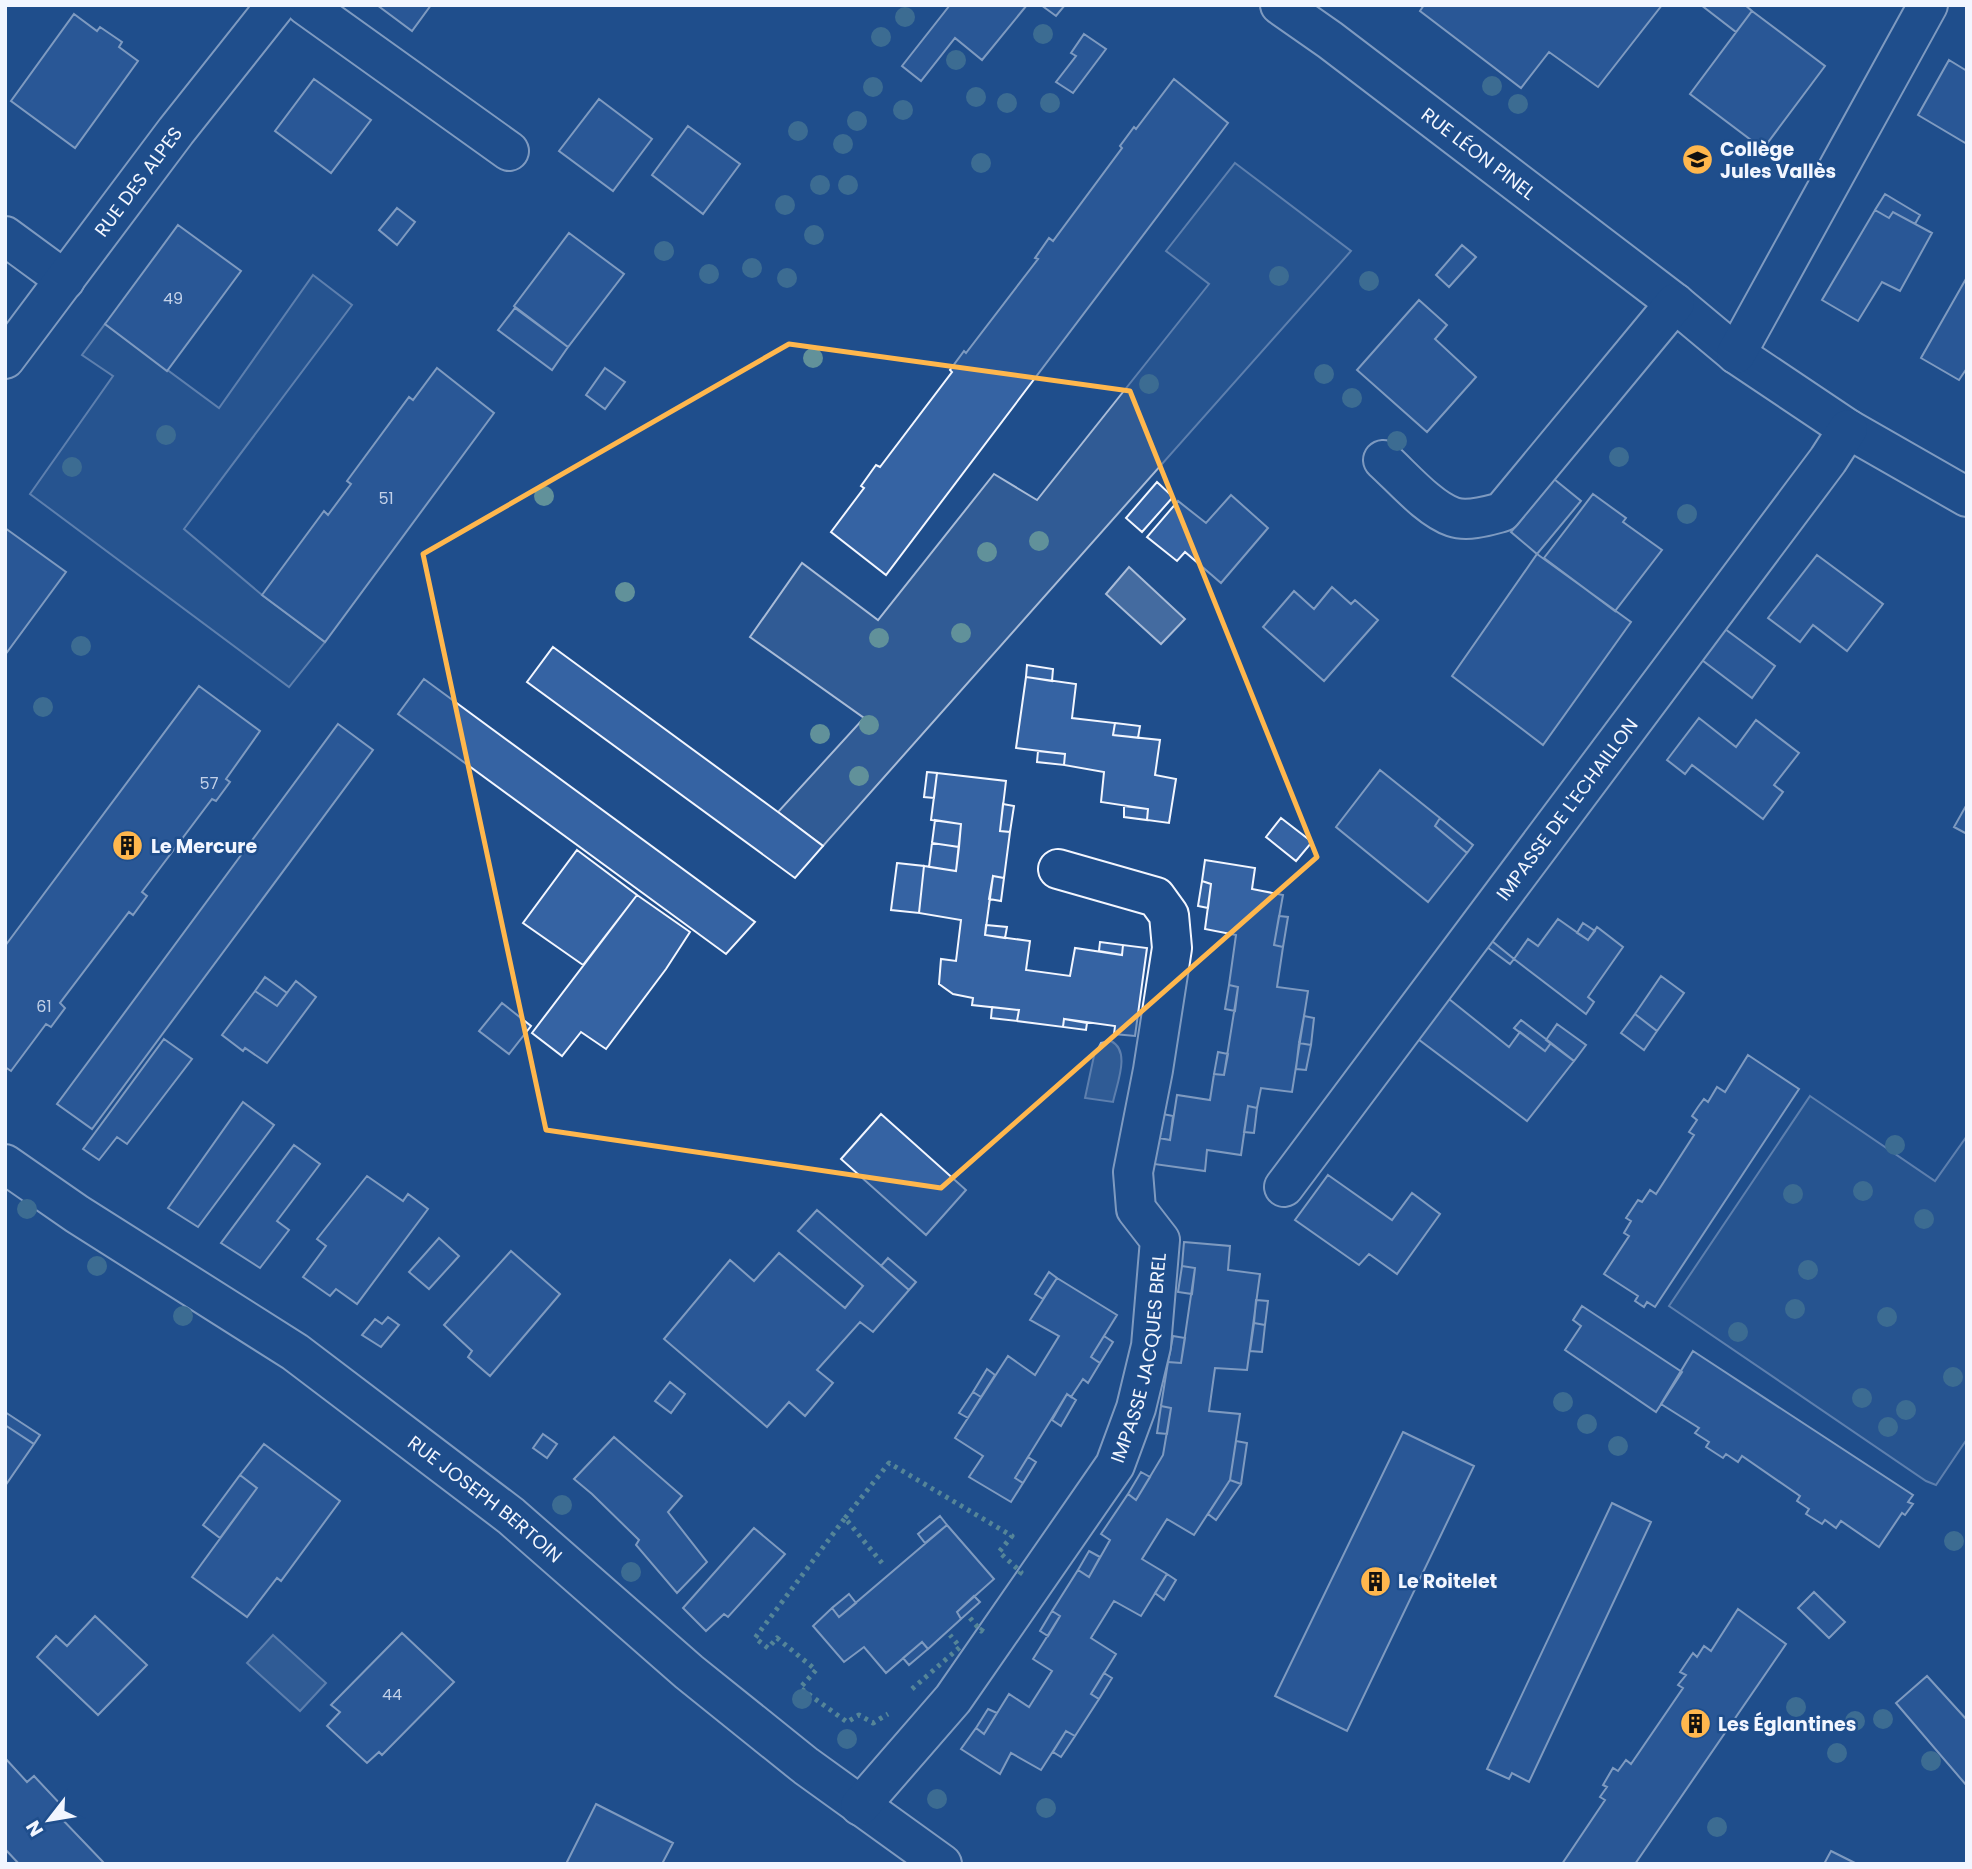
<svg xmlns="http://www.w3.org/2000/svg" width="1972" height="1869" font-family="Poppins,sans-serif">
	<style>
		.green { fill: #305b95; stroke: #a8bbd7; stroke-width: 2 }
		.water { fill: #446ba0; stroke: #a8bbd7; stroke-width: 2 }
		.building { fill: #3563a3; stroke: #f2f6ff; stroke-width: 2 }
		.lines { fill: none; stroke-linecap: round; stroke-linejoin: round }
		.minor-casing { stroke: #f2f6ff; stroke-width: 42 }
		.minor { stroke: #1f4e8c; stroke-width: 38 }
		.hedge { stroke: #97c8a6; stroke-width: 5; stroke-dasharray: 3.5 5; stroke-linecap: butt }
		.tree { fill: #61919a }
		.marked { fill: none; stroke: #ffb74d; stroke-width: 5; stroke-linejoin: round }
		.labels { text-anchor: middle; stroke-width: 5; stroke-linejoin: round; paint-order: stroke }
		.number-label { font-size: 16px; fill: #c3d1e8 }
		.poi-label { font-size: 19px; font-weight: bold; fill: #f2f6ff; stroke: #1f4e8c; text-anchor: start }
		.street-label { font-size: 19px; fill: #f2f6ff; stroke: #1f4e8c }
	</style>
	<rect width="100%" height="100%" fill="#1f4e8c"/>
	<path class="green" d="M1235 163 1351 251 823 846 778 812 864 718 750 637 802 563 878 620 994 474 1037 500 1209 284 1166 251Z
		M313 275 352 305 184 529 262 595 325 642 289 687 30 494 113 376 82 355 105 324 219 408Z
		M1810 1096 1935 1181 1967 1136V1439L1936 1485 1926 1481 1669 1306Z"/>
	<path class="water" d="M1129 567 1185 619 1161 644 1106 594Z
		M1111 1041C1131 1051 1117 1083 1113 1102L1085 1098 1095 1051H1097L1101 1043Z
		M273 1635 326 1683 300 1711 247 1663Z"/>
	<path class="building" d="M377 5H431L412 31Z
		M950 5H1027L982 60 955 38 921 81 902 66Z
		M1041 5H1065L1056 16Z
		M1424 5H1662L1598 87 1549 52 1521 88 1420 11Z
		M1701 5H1745L1752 11 1736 32Z
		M1752 11 1825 66 1763 149 1690 94Z
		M74 14 97 31 100 27 122 42 119 47 138 61 75 148 11 101Z
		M1084 34 1106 49 1073 93 1056 82 1076 56 1071 53Z
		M1949 60 1967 71V144L1918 115Z
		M314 79 371 120 331 173 275 131Z
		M1174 79 1228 123 886 575 831 532 864 488 861 486 876 465 880 467 952 372 950 370 964 351 966 353 1038 259 1035 258 1049 238 1053 241 1122 148 1120 146 1134 127 1136 129Z
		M599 99 652 139 613 191 559 151Z
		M688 126 740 164 703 214 652 175Z
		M1885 194 1920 215 1915 224 1893 212 1889 218 1875 210Z
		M397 208 415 222 397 245 379 230Z
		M1875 210 1889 218 1893 212 1932 233 1900 291 1882 282 1858 321 1822 300Z
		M178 225 241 271 167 371 105 324Z
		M569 233 624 274 568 347 514 306Z
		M1462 245 1476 257 1449 287 1436 275Z
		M1967 277V368L1959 380 1921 358Z
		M1419 300 1447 325 1435 339 1476 377 1427 432 1357 370Z
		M515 308 568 347 552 370 498 330Z
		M437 368 494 413 325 642 262 595 324 511 328 515 351 484 347 481 409 397 413 400Z
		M605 368 625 382 605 409 586 395Z
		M1554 479 1581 501 1537 554 1511 532Z
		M1157 482 1173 497 1142 532 1126 518Z
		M1593 494 1626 518 1623 522 1662 550 1615 611 1544 558Z
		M1231 495 1268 528 1221 583 1185 552 1177 561 1147 537 1178 501 1206 523Z
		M5 528 66 572 5 655Z
		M1537 554 1631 622 1543 745 1452 676Z
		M1817 555 1883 604 1847 651 1813 625 1800 642 1768 618Z
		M1332 587 1351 604 1355 600 1378 620 1324 681 1263 627 1294 591 1314 609Z
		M1721 626 1775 666 1752 698 1698 657Z
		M553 647 778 812 823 846 795 878 527 682Z
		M1027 665 1053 669 1052 681 1026 677Z
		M1026 677 1076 684 1072 718 1115 723 1113 735 1160 740 1155 775 1176 779 1169 823 1147 820 1148 809 1101 802 1104 772 1064 765 1065 754 1016 748Z
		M424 679 755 922 726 954 398 714Z
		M199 686 260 731 226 779 230 782 216 801 212 799 142 892 147 896 133 915 129 912 60 1003 65 1008 51 1027 46 1024 11 1071 5 1067V946Z
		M1699 718 1736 747 1756 720 1799 753 1774 785 1783 792 1763 819 1692 765 1685 774 1667 760Z
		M1115 723 1140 726 1138 738 1113 735Z
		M338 724 373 750 92 1129 57 1104Z
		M1038 751 1065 754 1064 765 1037 762Z
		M1380 770 1440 818 1435 826 1467 853 1428 902 1336 827Z
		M927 772 937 773 934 798 924 797Z
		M937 773 1006 781 1000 831 1010 832 1004 878 993 876 985 935 1030 941 1026 970 1070 976 1075 948 1122 955 1123 945 1147 948 1135 1036 1114 1034 1115 1026 1064 1019 1063 1027 1017 1021 1019 1010 972 1005 973 998 953 994 939 984 941 959 956 961 961 920 919 913 924 866 956 871 961 824 931 820Z
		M1003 804 1014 806 1010 832 1000 831Z
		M1967 804V834L1954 827Z
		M1124 806 1148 809 1147 820 1124 817Z
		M1281 818 1312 842 1296 861 1266 837Z
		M1440 818 1473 845 1467 853 1435 826Z
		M935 820 961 824 959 847 932 843Z
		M932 843 959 847 956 871 929 867Z
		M577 850 637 895 583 965 523 923Z
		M1205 860 1255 868 1252 889 1283 895 1274 945 1283 947 1277 987 1308 991 1292 1092 1261 1088 1257 1108 1248 1106 1241 1155 1207 1150 1205 1171 1154 1164 1159 1138 1170 1140 1177 1095 1210 1100 1214 1074 1224 1075 1238 987 1229 985 1236 935 1205 929 1211 884 1202 881Z
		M897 863 924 866 919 913 891 910Z
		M993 876 1004 878 1001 901 989 899Z
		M1202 881 1211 884 1208 908 1198 906Z
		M637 895 690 932 666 969 606 1049 581 1032 562 1056 532 1033Z
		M1279 916 1288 917 1283 947 1274 945Z
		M1558 919 1588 940 1597 927 1623 947 1588 997 1594 1002 1586 1014 1514 959 1528 939 1538 946Z
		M1583 923 1595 931 1588 940 1577 933Z
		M986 925 1007 927 1005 938 985 935Z
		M1487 937 1514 959 1510 964 1483 944Z
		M1100 942 1123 945 1122 955 1099 951Z
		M1661 976 1684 993 1657 1031 1635 1014Z
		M265 977 287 993 277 1006 255 991Z
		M296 981 316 997 267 1063 245 1048 243 1051 222 1035 255 991 277 1006Z
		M1229 985 1238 987 1235 1011 1225 1009Z
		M1444 995 1509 1047 1520 1032 1545 1051 1551 1043 1574 1061 1527 1121 1414 1036Z
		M502 1003 531 1026 509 1054 479 1031Z
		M992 1007 1019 1010 1017 1021 991 1018Z
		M1635 1014 1657 1031 1644 1050 1621 1033Z
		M1304 1016 1314 1018 1311 1045 1299 1043Z
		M1064 1019 1087 1023 1086 1030 1063 1027Z
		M1521 1020 1551 1043 1545 1051 1514 1028Z
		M1557 1024 1586 1045 1574 1061 1546 1040Z
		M164 1039 192 1059 127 1144 117 1137 99 1160 83 1149Z
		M1299 1043 1311 1045 1306 1070 1296 1069Z
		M1218 1052 1228 1054 1224 1075 1214 1074Z
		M1748 1055 1799 1089 1655 1307 1647 1302 1644 1307 1635 1301 1638 1296 1604 1274 1629 1236 1624 1233 1631 1221 1626 1218 1638 1200 1642 1202 1650 1190 1656 1194 1694 1135 1689 1132 1697 1120 1692 1116 1698 1107 1704 1099 1708 1102 1717 1087 1725 1092Z
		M243 1102 274 1125 198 1227 168 1208Z
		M1248 1106 1257 1108 1254 1133 1244 1132Z
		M881 1114 966 1190 926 1235 841 1159Z
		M1163 1114 1173 1116 1170 1140 1159 1138Z
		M294 1145 320 1164 277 1221 289 1230 260 1268 221 1243Z
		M1328 1175 1392 1220 1412 1193 1440 1214 1397 1274 1369 1254 1359 1265 1295 1220Z
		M367 1176 403 1201 408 1194 428 1209 357 1304 336 1289 330 1296 303 1277 326 1246 317 1239Z
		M817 1210 909 1290 873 1332 860 1322 817 1370 833 1383 805 1416 789 1402 767 1427 664 1339 730 1260 754 1281 779 1253 845 1308 863 1286 798 1231Z
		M439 1238 459 1256 429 1289 409 1272Z
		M1184 1242 1230 1246 1228 1270 1260 1274 1247 1370 1215 1368 1209 1411 1240 1414 1230 1480 1194 1535 1167 1519 1142 1559 1167 1574 1141 1616 1114 1601 1091 1638 1116 1654 1091 1694 1099 1699 1075 1736 1066 1731 1041 1770 1011 1753 1000 1774 961 1749 976 1728 984 1734 1009 1694 1029 1707 1052 1671 1033 1659 1060 1616 1052 1611 1078 1570 1089 1577 1110 1540 1101 1534 1128 1494 1136 1500 1163 1455 1171 1408 1161 1406 1168 1362 1181 1363 1195 1268 1182 1266Z
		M511 1251 560 1294 490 1376 468 1357 472 1351 444 1325Z
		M888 1258 916 1282 909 1290 881 1266Z
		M1182 1266 1195 1268 1192 1294 1178 1292Z
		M1049 1272 1057 1278 1043 1299 1035 1294Z
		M1057 1278 1117 1315 1091 1357 1100 1363 1088 1383 1083 1379 1071 1397 1067 1394 1015 1478 1023 1483 1011 1502 969 1477 983 1456 955 1438 1008 1356 1035 1375 1059 1336 1030 1320Z
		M1256 1300 1268 1301 1265 1325 1254 1323Z
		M1582 1306 1682 1372 1656 1412 1565 1350 1581 1326 1573 1320Z
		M388 1317 399 1325 381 1347 362 1335 375 1319 382 1324Z
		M1254 1323 1265 1325 1262 1352 1250 1351Z
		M1104 1336 1113 1342 1100 1363 1091 1357Z
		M1173 1336 1185 1338 1181 1363 1168 1362Z
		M1693 1351 1913 1495 1908 1502 1913 1504 1905 1515 1902 1513 1879 1547 1841 1521 1836 1528 1825 1520 1822 1524 1806 1514 1809 1509 1797 1501 1800 1496 1742 1456 1738 1462 1726 1454 1723 1458 1706 1447 1709 1442 1695 1433 1699 1428 1661 1404Z
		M987 1369 995 1375 981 1397 973 1392Z
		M670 1382 685 1394 671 1413 655 1401Z
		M973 1392 981 1397 968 1418 959 1413Z
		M1067 1394 1076 1400 1061 1426 1052 1420Z
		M1161 1406 1171 1408 1167 1434 1157 1433Z
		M5 1412 40 1435 34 1444 5 1425Z
		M5 1425 34 1444 5 1486Z
		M1403 1432 1474 1466 1347 1731 1275 1696Z
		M543 1434 557 1444 547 1458 533 1448Z
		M614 1437 682 1496 668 1512 707 1562 677 1593 636 1545 639 1540 592 1494 574 1479Z
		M1236 1441 1247 1443 1241 1484 1230 1480Z
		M264 1444 340 1501 281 1581 277 1578 247 1617 192 1577 257 1488 240 1475Z
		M1028 1457 1036 1462 1023 1483 1015 1478Z
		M1141 1472 1150 1477 1136 1500 1128 1494Z
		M240 1475 257 1488 220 1538 203 1525Z
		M1230 1480 1241 1484 1216 1520 1208 1514Z
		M1612 1503 1651 1522 1529 1782 1512 1773 1509 1779 1487 1769Z
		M940 1516 947 1525 925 1543 918 1534Z
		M947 1525 994 1579 957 1612 961 1619 928 1649 922 1642 886 1673 864 1647 844 1662 813 1626 832 1608 839 1617Z
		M754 1528 785 1554 728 1617 724 1614 706 1631 683 1608Z
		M1089 1551 1100 1557 1089 1577 1078 1570Z
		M1167 1574 1176 1580 1164 1600 1155 1593Z
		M1814 1592 1845 1622 1829 1638 1798 1608Z
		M849 1594 856 1603 839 1617 832 1608Z
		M974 1596 980 1602 961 1619 957 1612Z
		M1738 1609 1786 1644 1635 1864H1562L1605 1800 1600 1797 1607 1787 1603 1785 1613 1768 1618 1771 1626 1760 1631 1764 1683 1688 1678 1685 1686 1675 1680 1672 1693 1653 1697 1657 1704 1646 1711 1651Z
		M1052 1611 1060 1616 1048 1636 1040 1631Z
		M95 1616 147 1665 98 1715 37 1657 56 1636 67 1646Z
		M402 1633 454 1682 382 1755 379 1752 367 1763 327 1726 340 1712 331 1705Z
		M922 1642 928 1649 909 1665 903 1658Z
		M1104 1673 1112 1678 1099 1699 1091 1694Z
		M1927 1676 1967 1720V1786L1896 1703Z
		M988 1709 997 1713 984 1734 976 1728Z
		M1066 1731 1075 1736 1061 1757 1053 1752Z
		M5 1758 27 1782 34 1776 64 1808 58 1815 105 1864H19L5 1849Z
		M596 1804 673 1843 662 1864H570L567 1862Z
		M1831 1851 1857 1864H1824Z"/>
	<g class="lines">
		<defs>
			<g id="minor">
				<path d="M305 5 509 151"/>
				<path id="s1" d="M1280 5 1330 40 1675 303 1736 354 1848 429 1967 497"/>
				<path d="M5 236 65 280"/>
				<path d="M1736 354 1928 5"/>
				<path id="s2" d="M5 359 176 131 276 5"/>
				<path d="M1383 460C1402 477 1429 509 1453 517 1468 522 1487 516 1502 512L1675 303"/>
				<path id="s3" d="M5 1164 77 1214 295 1352 511 1516 689 1672 806 1766 942 1864"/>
				<path id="s4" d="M1284 1187 1828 460 1848 429"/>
				<path id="s5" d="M860 1806 953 1699 1115 1465 1136 1408 1151 1346 1160 1240 1136 1209 1133 1172 1153 1070 1172 948 1169 915 1156 897 1058 869"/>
			</g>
		</defs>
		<use href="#minor" class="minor-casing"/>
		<use href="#minor" class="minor"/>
		<path class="hedge" d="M845 1518 889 1463 1012 1536 999 1552 1021 1572 1018 1576
			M882 1563 845 1518 755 1638 768 1648 777 1638 816 1670 800 1688 847 1722 859 1715 873 1723 888 1714
			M970 1618 981 1631 983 1628
			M912 1689 960 1647 950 1635"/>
	</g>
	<g class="tree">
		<circle cx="905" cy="17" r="10"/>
		<circle cx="1043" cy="34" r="10"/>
		<circle cx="881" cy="37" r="10"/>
		<circle cx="956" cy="60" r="10"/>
		<circle cx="1492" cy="86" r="10"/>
		<circle cx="873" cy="87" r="10"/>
		<circle cx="976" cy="97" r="10"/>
		<circle cx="1007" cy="103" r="10"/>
		<circle cx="1050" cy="103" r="10"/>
		<circle cx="1518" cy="104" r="10"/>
		<circle cx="903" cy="110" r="10"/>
		<circle cx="857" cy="121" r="10"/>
		<circle cx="798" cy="131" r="10"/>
		<circle cx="843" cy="144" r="10"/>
		<circle cx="981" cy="163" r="10"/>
		<circle cx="820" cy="185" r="10"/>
		<circle cx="848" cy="185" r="10"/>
		<circle cx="785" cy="205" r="10"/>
		<circle cx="814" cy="235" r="10"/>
		<circle cx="664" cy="251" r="10"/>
		<circle cx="752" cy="268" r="10"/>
		<circle cx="709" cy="274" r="10"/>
		<circle cx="1279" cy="276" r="10"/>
		<circle cx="787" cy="278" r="10"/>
		<circle cx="1369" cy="281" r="10"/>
		<circle cx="813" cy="358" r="10"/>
		<circle cx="1324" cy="374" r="10"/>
		<circle cx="1149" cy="384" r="10"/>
		<circle cx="1352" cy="398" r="10"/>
		<circle cx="166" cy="435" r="10"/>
		<circle cx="1397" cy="441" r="10"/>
		<circle cx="1619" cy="457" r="10"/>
		<circle cx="72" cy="467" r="10"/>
		<circle cx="544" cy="496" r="10"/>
		<circle cx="1687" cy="514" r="10"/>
		<circle cx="1039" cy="541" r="10"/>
		<circle cx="987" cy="552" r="10"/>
		<circle cx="625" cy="592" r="10"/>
		<circle cx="961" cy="633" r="10"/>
		<circle cx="879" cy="638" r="10"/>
		<circle cx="81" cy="646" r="10"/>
		<circle cx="43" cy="707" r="10"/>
		<circle cx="869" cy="725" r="10"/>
		<circle cx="820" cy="734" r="10"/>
		<circle cx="859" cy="776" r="10"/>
		<circle cx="1895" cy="1145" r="10"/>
		<circle cx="1863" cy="1191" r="10"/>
		<circle cx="1793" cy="1194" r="10"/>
		<circle cx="27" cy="1209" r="10"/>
		<circle cx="1924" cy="1219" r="10"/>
		<circle cx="97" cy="1266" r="10"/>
		<circle cx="1808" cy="1270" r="10"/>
		<circle cx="1795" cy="1309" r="10"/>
		<circle cx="183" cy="1316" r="10"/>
		<circle cx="1887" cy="1317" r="10"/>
		<circle cx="1738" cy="1332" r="10"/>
		<circle cx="1953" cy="1377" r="10"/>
		<circle cx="1862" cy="1398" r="10"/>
		<circle cx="1563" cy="1402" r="10"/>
		<circle cx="1906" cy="1410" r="10"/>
		<circle cx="1587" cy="1424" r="10"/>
		<circle cx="1888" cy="1427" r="10"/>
		<circle cx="1618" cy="1446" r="10"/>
		<circle cx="562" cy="1505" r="10"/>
		<circle cx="1954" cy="1541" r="10"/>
		<circle cx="631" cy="1572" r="10"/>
		<circle cx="802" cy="1699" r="10"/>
		<circle cx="1796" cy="1707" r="10"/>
		<circle cx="1883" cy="1719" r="10"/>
		<circle cx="1855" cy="1721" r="10"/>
		<circle cx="847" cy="1739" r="10"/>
		<circle cx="1837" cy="1753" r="10"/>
		<circle cx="1931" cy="1761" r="10"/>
		<circle cx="937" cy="1799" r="10"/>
		<circle cx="1046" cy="1808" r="10"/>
		<circle cx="1717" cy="1827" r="10"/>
	</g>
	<path d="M0 0H1972V1869H0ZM789 344 1130 391 1317 857 941 1188 546 1130 423 554Z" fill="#1f4e8c" fill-opacity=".55" fill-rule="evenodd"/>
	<path class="marked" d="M789 344 1130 391 1317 857 941 1188 546 1130 423 554Z"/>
	<defs>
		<symbol id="school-disc" viewBox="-11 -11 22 22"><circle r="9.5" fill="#ffb74d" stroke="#1f4e8c"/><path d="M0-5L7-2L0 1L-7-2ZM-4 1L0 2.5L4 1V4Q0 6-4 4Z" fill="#111"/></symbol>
		<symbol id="building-disc" viewBox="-11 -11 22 22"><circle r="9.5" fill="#ffb74d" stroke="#1f4e8c"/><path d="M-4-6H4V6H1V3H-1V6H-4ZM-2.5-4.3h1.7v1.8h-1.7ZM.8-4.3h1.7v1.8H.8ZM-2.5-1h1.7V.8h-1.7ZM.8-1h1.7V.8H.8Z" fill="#111"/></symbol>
	</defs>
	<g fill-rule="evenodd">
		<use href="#school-disc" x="1680" y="142" width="35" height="35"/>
		<use href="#building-disc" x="110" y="828" width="35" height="35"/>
		<use href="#building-disc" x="1358" y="1564" width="35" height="35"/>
		<use href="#building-disc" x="1678" y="1706" width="35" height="35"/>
	</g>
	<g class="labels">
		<g class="number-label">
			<text x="173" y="304">49</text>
			<text x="386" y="504">51</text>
			<text x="209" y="789">57</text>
			<text x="44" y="1012">61</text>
			<text x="392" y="1700">44</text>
		</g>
		<g class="poi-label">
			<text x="1720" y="156">Collège<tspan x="1720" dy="22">Jules Vallès</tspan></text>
			<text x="151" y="853">Le Mercure</text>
			<text x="1398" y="1588">Le Roitelet</text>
			<text x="1718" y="1731">Les Églantines</text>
		</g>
		<g class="street-label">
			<text dy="7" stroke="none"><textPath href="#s1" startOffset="248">RUE LÉON PINEL</textPath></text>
			<text dy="7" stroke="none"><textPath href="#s2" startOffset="222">RUE DES ALPES</textPath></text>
			<text dy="7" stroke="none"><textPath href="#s4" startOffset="472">IMPASSE DE L'ECHAILLON</textPath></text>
			<text dy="7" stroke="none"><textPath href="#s5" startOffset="537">IMPASSE JACQUES BREL</textPath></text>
			<text dy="7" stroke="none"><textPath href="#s3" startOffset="586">RUE JOSEPH BERTOIN</textPath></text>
		</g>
	</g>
	<rect width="1972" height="1869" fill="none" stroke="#f2f6ff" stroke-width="14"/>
	<g transform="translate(49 1820) rotate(239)" stroke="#1f4e8c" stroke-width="5" paint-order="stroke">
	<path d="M0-5L12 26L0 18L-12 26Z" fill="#f2f6ff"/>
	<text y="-10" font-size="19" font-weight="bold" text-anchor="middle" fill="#f2f6ff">N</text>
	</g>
</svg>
